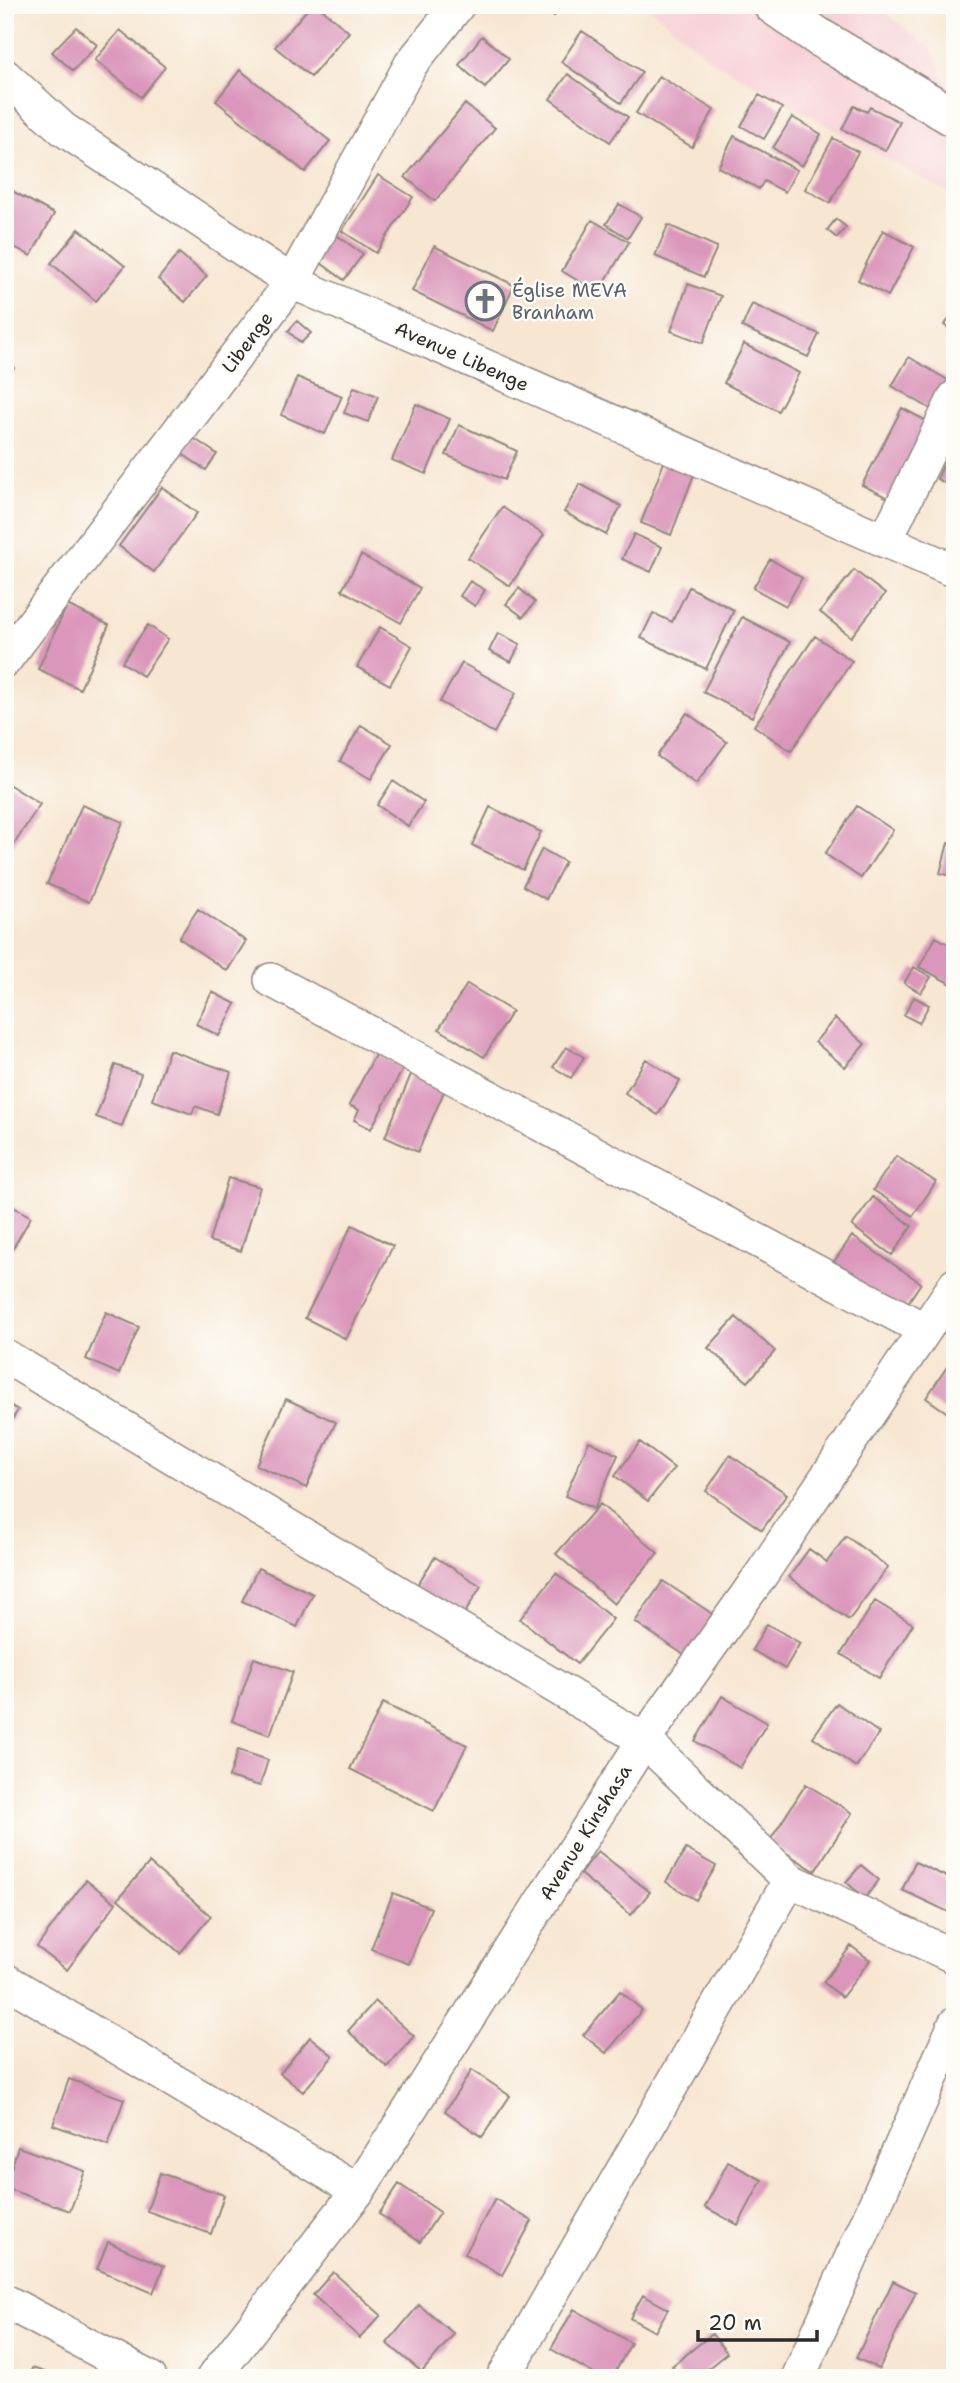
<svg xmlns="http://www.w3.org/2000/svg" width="960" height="2383" font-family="'Shantell Sans',sans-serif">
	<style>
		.built { fill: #f7cfd5 }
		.building { fill: #db97bb }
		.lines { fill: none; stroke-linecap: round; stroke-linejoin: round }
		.minor-casing { stroke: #91887e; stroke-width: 36 }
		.tertiary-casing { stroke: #91887e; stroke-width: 41 }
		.minor { stroke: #fff; stroke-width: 33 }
		.tertiary { stroke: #fff; stroke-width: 38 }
		.labels { text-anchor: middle; stroke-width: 5; stroke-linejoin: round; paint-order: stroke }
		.worship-label { font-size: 19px; fill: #5b616d; stroke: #fdfcf7; text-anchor: start }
		.street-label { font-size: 19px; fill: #2b2b2b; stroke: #fdfcf7 }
	</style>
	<rect width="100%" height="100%" fill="#fdfcf7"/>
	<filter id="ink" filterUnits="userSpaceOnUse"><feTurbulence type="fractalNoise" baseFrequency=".0143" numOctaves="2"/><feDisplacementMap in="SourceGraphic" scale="14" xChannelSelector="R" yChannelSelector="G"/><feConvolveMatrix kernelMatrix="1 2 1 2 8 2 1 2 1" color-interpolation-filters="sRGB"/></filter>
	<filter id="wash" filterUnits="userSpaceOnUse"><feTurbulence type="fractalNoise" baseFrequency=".00686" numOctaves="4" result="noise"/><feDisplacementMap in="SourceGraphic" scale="28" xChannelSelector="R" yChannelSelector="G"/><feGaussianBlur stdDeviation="1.57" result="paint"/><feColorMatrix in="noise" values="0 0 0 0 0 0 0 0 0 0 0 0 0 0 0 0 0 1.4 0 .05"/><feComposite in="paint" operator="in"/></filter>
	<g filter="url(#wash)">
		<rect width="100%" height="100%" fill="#f7e6d1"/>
		<path class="built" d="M646 5H875L932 49 946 83 955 89V197L711 60Z"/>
		<g id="blocks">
			<path class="building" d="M311 5H317L349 32 311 77 275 47Z
				M541 5H563L554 16Z
				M76 27 97 45 73 71 52 52Z
				M120 30 165 67 141 97 95 60Z
				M582 31 642 72 621 103 561 62Z
				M482 36 509 59 485 88 459 65Z
				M240 70 330 141 305 172 216 101Z
				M568 74 628 117 610 142 550 99Z
				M659 76 714 110 692 147 636 113Z
				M759 95 782 108 764 139 741 126Z
				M465 104 495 128 435 201 405 177Z
				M854 106 867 112 870 107 900 122 885 151 842 129Z
				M792 117 821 134 802 166 773 148Z
				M734 136 797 170 785 192 764 181 759 189 718 167Z
				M833 138 858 152 830 203 805 189Z
				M378 175 413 197 376 253 342 231Z
				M5 187 54 214 31 256 5 242Z
				M619 204 641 217 628 238 606 224Z
				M836 219 846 227 837 238 827 230Z
				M592 220 629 242 598 293 562 271Z
				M668 225 717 247 704 277 655 256Z
				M79 229 125 266 96 301 51 263Z
				M328 229 363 254 344 280 310 255Z
				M883 230 914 247 888 296 858 280Z
				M434 246 514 285 493 331 412 291Z
				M179 253 207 276 185 302 158 279Z
				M688 284 721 296 703 343 671 331Z
				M752 304 819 334 808 357 742 327Z
				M955 313V334L944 325Z
				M297 321 311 333 301 343 288 331Z
				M744 344 799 373 778 411 724 383Z
				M909 357 951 382 934 411 892 386Z
				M5 360 14 368 5 378Z
				M297 377 342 396 325 434 281 415Z
				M354 387 378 396 368 422 344 413Z
				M416 404 450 419 426 474 392 460Z
				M902 408 934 425 894 501 862 485Z
				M459 425 517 451 504 480 446 455Z
				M192 437 217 454 206 470 181 453Z
				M955 440V488L937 479Z
				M666 457 696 469 671 535 641 523Z
				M580 484 621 506 606 535 564 512Z
				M162 487 197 513 154 572 119 546Z
				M502 507 544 535 510 586 468 558Z
				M634 534 662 547 651 572 622 559Z
				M361 555 420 588 401 623 342 590Z
				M770 559 802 578 786 606 753 588Z
				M854 570 885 594 851 637 820 612Z
				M470 581 485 590 475 606 460 596Z
				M689 587 734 610 706 669 641 638 653 613 672 622Z
				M519 588 535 602 523 617 506 604Z
				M67 605 109 625 80 689 38 669Z
				M955 611V637L946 633Z
				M742 617 790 642 752 717 703 692Z
				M148 625 168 639 143 676 122 662Z
				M380 627 412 646 390 685 357 667Z
				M498 633 520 644 511 662 489 651Z
				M815 636 852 661 791 751 754 726Z
				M462 663 516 693 494 733 440 702Z
				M687 713 727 742 696 784 657 756Z
				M361 725 392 744 371 779 340 761Z
				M393 781 424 802 408 826 377 805Z
				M5 782 40 804 5 858Z
				M82 805 123 822 89 902 47 884Z
				M857 806 893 830 861 878 825 854Z
				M490 807 541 832 523 870 472 845Z
				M948 843 955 845V877L940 873Z
				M542 849 565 862 546 899 523 886Z
				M198 909 246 941 227 971 179 938Z
				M936 937 955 948V986L919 967Z
				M914 967 931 977 921 993 904 983Z
				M467 984 512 1011 484 1057 439 1029Z
				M212 992 236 1004 219 1036 196 1024Z
				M914 997 929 1005 919 1023 904 1015Z
				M835 1018 865 1044 845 1067 815 1042Z
				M566 1047 584 1057 571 1078 553 1067Z
				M169 1050 231 1072 217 1114 195 1106 192 1114 152 1100Z
				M376 1053 404 1067 371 1129 354 1120 359 1110 349 1105Z
				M646 1059 680 1081 658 1115 625 1093Z
				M115 1065 141 1074 122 1126 96 1117Z
				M412 1072 446 1087 418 1152 385 1137Z
				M896 1156 936 1182 913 1216 873 1190Z
				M228 1178 260 1187 241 1251 209 1241Z
				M873 1197 912 1226 892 1255 852 1226Z
				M5 1202 31 1217 5 1262Z
				M352 1225 393 1246 346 1339 305 1318Z
				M852 1236 921 1283 901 1313 831 1266Z
				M106 1312 139 1327 119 1374 86 1359Z
				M736 1317 775 1351 748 1382 708 1348Z
				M955 1355V1418L926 1398Z
				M286 1399 336 1422 306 1488 256 1465Z
				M5 1402 18 1410 5 1431Z
				M589 1441 618 1455 594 1509 565 1496Z
				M640 1442 674 1468 648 1501 615 1476Z
				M730 1455 787 1494 762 1530 706 1491Z
				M600 1504 658 1553 614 1604 556 1554Z
				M846 1536 888 1567 849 1620 789 1577 809 1549 827 1562Z
				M435 1557 481 1586 463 1616 416 1587Z
				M258 1568 313 1594 297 1627 242 1601Z
				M556 1573 613 1619 577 1664 520 1619Z
				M663 1581 717 1617 689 1658 635 1622Z
				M875 1601 913 1624 879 1678 841 1654Z
				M767 1624 800 1643 785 1669 752 1650Z
				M254 1658 293 1672 270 1735 232 1721Z
				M722 1696 767 1723 740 1768 695 1741Z
				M383 1703 467 1745 434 1811 350 1769Z
				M837 1703 879 1733 856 1767 813 1737Z
				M238 1750 268 1760 260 1786 229 1777Z
				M806 1784 852 1813 815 1871 769 1842Z
				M686 1849 716 1866 696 1900 666 1882Z
				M598 1851 650 1892 631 1915 580 1874Z
				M915 1862 955 1881V1915L902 1890Z
				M149 1863 211 1916 180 1953 118 1899Z
				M861 1865 879 1880 865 1898 846 1882Z
				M86 1880 116 1903 67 1970 37 1947Z
				M393 1893 431 1908 409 1964 371 1949Z
				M851 1946 870 1960 842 1997 823 1982Z
				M620 1991 642 2010 606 2053 583 2035Z
				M375 2001 414 2036 387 2067 348 2031Z
				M310 2037 333 2056 303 2092 280 2073Z
				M472 2070 510 2096 482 2137 445 2111Z
				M69 2079 124 2099 108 2145 53 2125Z
				M18 2147 85 2171 70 2211 5 2188Z
				M728 2162 762 2180 738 2225 705 2207Z
				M160 2173 224 2195 211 2234 147 2211Z
				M399 2184 440 2212 420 2242 379 2214Z
				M495 2199 532 2221 502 2275 465 2254Z
				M108 2242 164 2266 153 2293 97 2269Z
				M333 2272 381 2315 360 2338 313 2295Z
				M893 2281 916 2292 879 2369 856 2358Z
				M643 2295 668 2309 655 2332 630 2318Z
				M419 2305 454 2334 422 2372 387 2343Z
				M574 2309 631 2343 612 2378H601L551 2349Z
				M712 2334 727 2353 696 2378H681L672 2366Z
				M32 2368 60 2377V2378H30Z"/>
		</g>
	</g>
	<g filter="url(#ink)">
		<use href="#blocks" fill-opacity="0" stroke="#91887e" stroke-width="2"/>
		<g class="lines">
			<defs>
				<path id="minor" d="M5 76 63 129 292 282 955 571
					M885 541 955 397
					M5 660 292 282 411 64 458 5
					M271 980 925 1330
					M5 1356 644 1740 790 1880 503 2378
					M790 1880 955 1957
					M5 1980 358 2191
					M5 2301 150 2378
					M213 2378 358 2191 644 1740 763 1572 955 1285
					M798 2378 955 2024"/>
				<path id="tertiary" d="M773 5 820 38 955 118"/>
			</defs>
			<use href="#minor" class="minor-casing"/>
			<use href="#tertiary" class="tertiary-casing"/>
			<use href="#minor" class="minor"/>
			<use href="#tertiary" class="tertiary"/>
		</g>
	</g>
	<defs>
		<symbol id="church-ring" viewBox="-11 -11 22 22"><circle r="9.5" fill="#fdfcf7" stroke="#6b7280" stroke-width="1.5"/><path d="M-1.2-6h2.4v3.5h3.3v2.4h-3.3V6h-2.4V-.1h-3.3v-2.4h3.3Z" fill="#6b7280"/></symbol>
	</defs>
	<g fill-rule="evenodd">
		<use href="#church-ring" x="463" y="279" width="44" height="44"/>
	</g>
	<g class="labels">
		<g class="worship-label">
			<text x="512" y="297">Église MEVA<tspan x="512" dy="22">Branham</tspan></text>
		</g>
		<g class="street-label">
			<text transform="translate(247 342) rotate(-53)" y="7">Libenge</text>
			<text transform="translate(462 356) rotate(24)" y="7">Avenue Libenge</text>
			<text transform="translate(585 1832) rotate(-58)" y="7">Avenue Kinshasa</text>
		</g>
	</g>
	<rect width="960" height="2383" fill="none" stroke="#fdfcf7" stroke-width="28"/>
	<path d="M698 2330v10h119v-10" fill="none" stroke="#2b2b2b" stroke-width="3.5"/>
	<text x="708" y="2330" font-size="21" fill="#2b2b2b" stroke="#fdfcf7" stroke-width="5" paint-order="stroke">20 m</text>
</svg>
